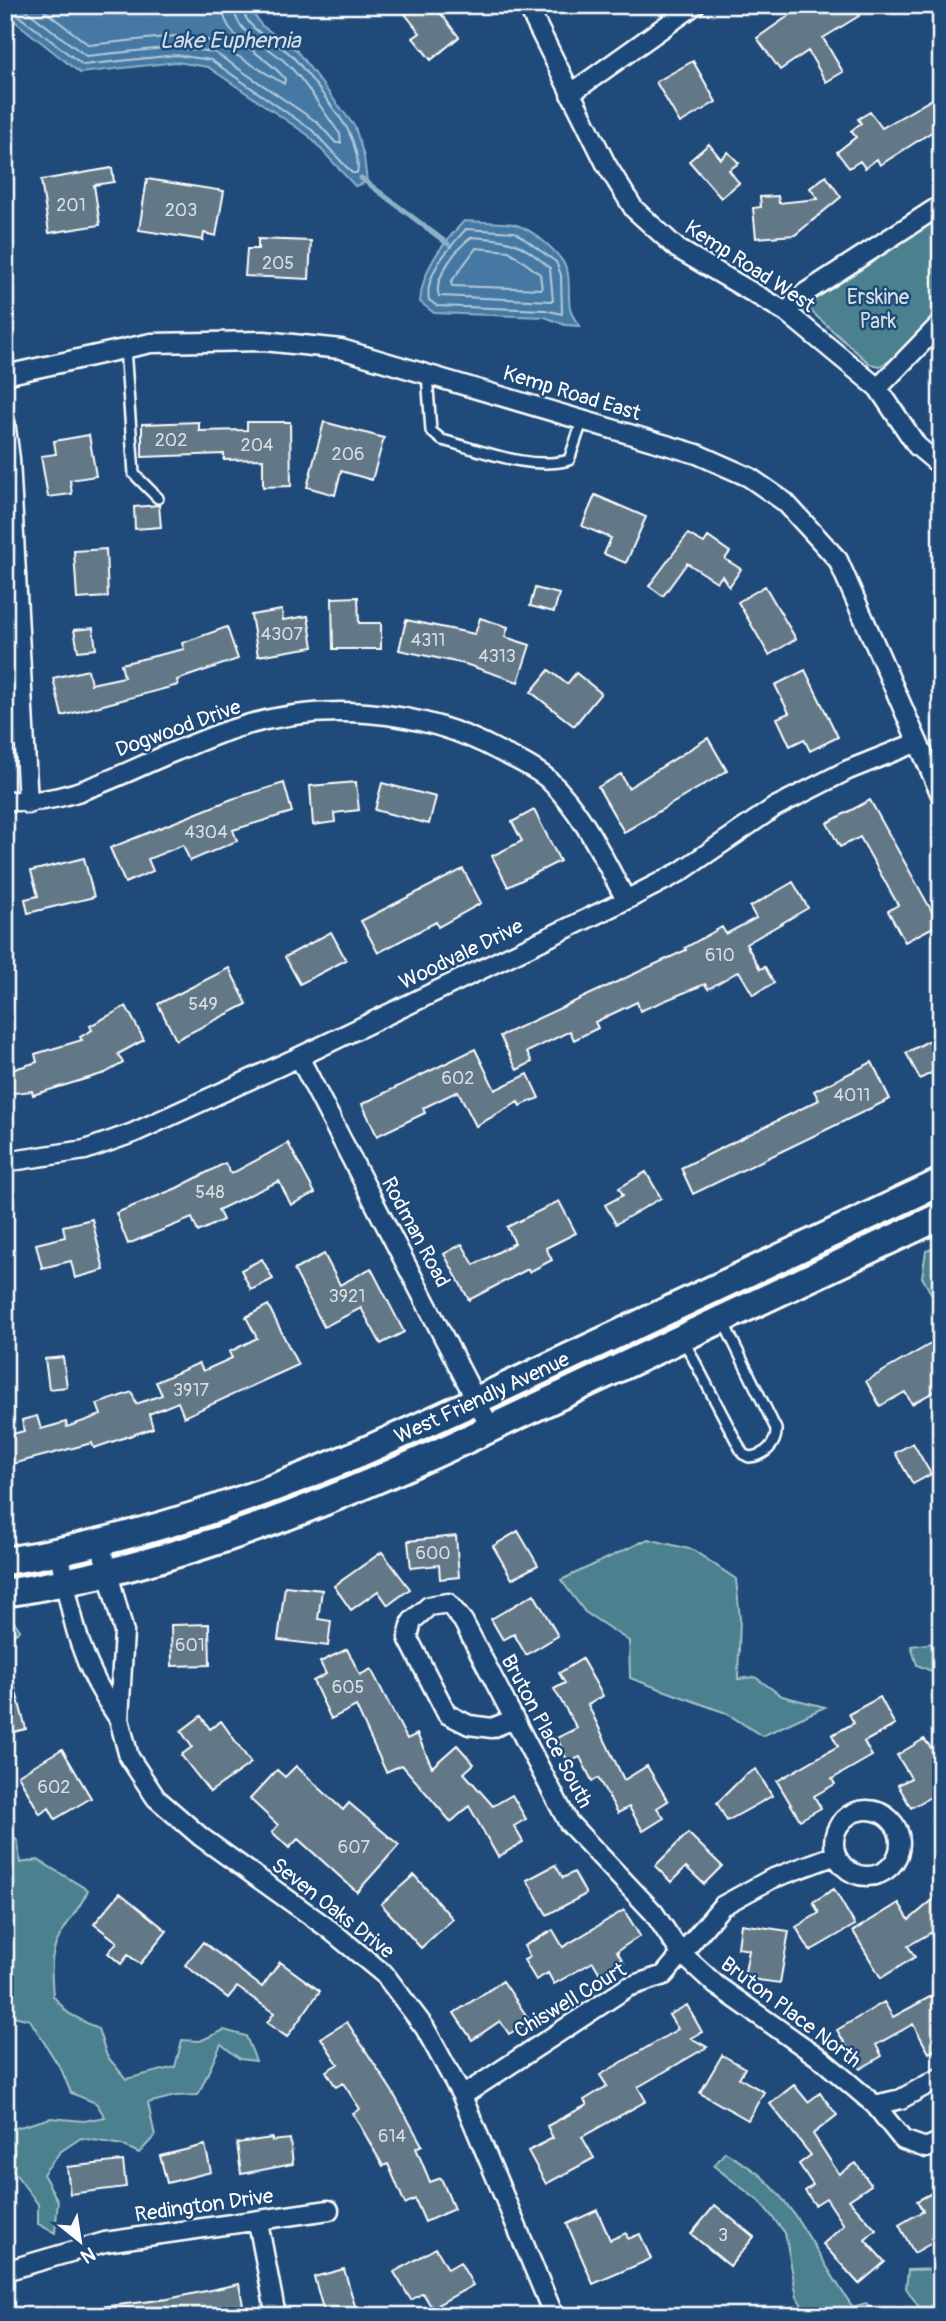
<svg xmlns="http://www.w3.org/2000/svg" width="946" height="2321" font-family="Pangolin,sans-serif">
	<style>
		.green { fill: #4b818e; stroke: #a5c0c6; stroke-width: 2 }
		.water { fill: #4579a3; stroke: #8fafc8; stroke-width: 2 }
		.lines { fill: none; stroke-linecap: round; stroke-linejoin: round }
		.shore { stroke: #b5c9da; stroke-width: 2 }
		.stream { stroke: #8fafc8; stroke-width: 5 }
		.building { fill: #647886; stroke: #fff; stroke-width: 2 }
		.lane-casing { stroke: #fff; stroke-width: 14 }
		.street-casing { stroke: #fff; stroke-width: 23 }
		.secondary-casing { stroke: #fff; stroke-width: 32 }
		.lane { stroke: #1f4a7a; stroke-width: 9 }
		.street { stroke: #1f4a7a; stroke-width: 18 }
		.secondary { stroke: #1f4a7a; stroke-width: 26 }
		.labels { text-anchor: middle; stroke-width: 5; stroke-linejoin: round; paint-order: stroke }
		.number-label { font-size: 18px; fill: #d8dde1 }
		.street-label { font-size: 21px; fill: #fff; stroke: #1f4a7a }
		.park-label { font-size: 21px; fill: #d2e0e3; stroke: #1f4a7a }
		.water-label { font-size: 23px; font-style: italic; fill: #d0dee8; stroke: #1f4a7a }
	</style>
	<rect width="100%" height="100%" fill="#1f4a7a"/>
	<filter id="ink" filterUnits="userSpaceOnUse"><feTurbulence type="fractalNoise" baseFrequency=".0143" numOctaves="2"/><feDisplacementMap in="SourceGraphic" scale="14" xChannelSelector="R" yChannelSelector="G"/><feConvolveMatrix kernelMatrix="1 2 1 2 8 2 1 2 1" color-interpolation-filters="sRGB"/></filter>
	<g filter="url(#ink)">
		<path class="green" d="M941 213V309L890 361 880 366 870 364 804 305Z
			M941 1246V1311L922 1277 926 1251Z
			M648 1539 693 1550 736 1579 740 1619 738 1679 755 1677 782 1696 825 1707 762 1736 726 1713 630 1678 629 1641 585 1612 561 1580Z
			M10 1616 20 1630 5 1641V1617Z
			M933 1643 941 1652V1675L917 1665 911 1646Z
			M5 1826 18 1842 20 1863 38 1860 88 1890C80 1909 65 1924 57 1942 49 1958 52 1979 53 1996L68 2013 98 2029 107 2056 126 2079 175 2067 182 2040 200 2041 224 2030 246 2036 256 2061 240 2059 221 2044 198 2095 175 2096 148 2103 155 2136 139 2153 122 2145 81 2138 60 2152 43 2174 58 2201 55 2233 38 2224V2204L5 2160V2131L51 2118 84 2121 105 2117 96 2103 71 2093 62 2071 30 2020 10 2015 5 2008 8 1948 5 1947Z
			M725 2152C737 2160 751 2167 762 2177 800 2211 822 2265 853 2307L866 2303 882 2316H808L797 2297 785 2233 761 2203 714 2166Z
			M939 2269 941 2316H925L906 2288 908 2270Z"/>
		<path class="water" d="M5 5H248L261 25 296 50 355 127 364 157 367 182 355 186 308 135 208 67 176 62 80 73 12 19 5 20Z
			M464 221C480 222 497 222 513 224 532 228 565 256 568 274 571 296 564 308 580 326L565 325 545 317 434 313 420 302C422 268 442 245 464 221Z"/>
		<g class="lines">
			<path class="shore" d="M19 5 86 56 175 47 214 52 317 122 336 143H341L340 134C323 112 304 78 283 60 265 44 235 33 233 5
				M37 5 89 45 175 36 213 41 284 84 285 79C267 54 224 42 222 5
				M5 13 16 14 83 65 176 55 211 60 312 130 352 173H357C360 162 354 143 349 132 344 121 299 62 290 54 274 40 244 30 242 5
				M466 229 515 232 556 262 561 275 562 314 545 310 437 306 429 300C424 274 450 247 466 229Z
				M472 237C512 240 519 241 550 268L553 301 439 296C432 280 458 246 472 237Z
				M476 248 509 251 540 274 542 289 452 286 451 282Z"/>
			<path class="stream" d="M361 178 448 244"/>
		</g>
		<path class="building" d="M398 5H434L459 37 431 60 413 38 420 33Z
			M804 5H853L859 16 823 38 843 72 826 82 808 51 780 70 757 38Z
			M693 61 716 102 680 123 656 82Z
			M941 94V126L880 165 877 159 865 168 860 161 849 168 837 152 856 137 851 131 861 123 858 119 870 112 882 128Z
			M709 144 721 159 728 152 739 163 729 170 739 183 721 198 689 161Z
			M112 168 114 182 94 185 100 225 49 233 41 180Z
			M826 176 841 197 795 235 756 238 753 208 761 207 760 197 778 196 779 203 818 199 810 188Z
			M147 179 224 191 216 236 204 233 203 240 139 230Z
			M258 239 311 241 309 279 245 276 247 249H258Z
			M199 422V431L247 430V422H290L291 486 263 487V459L224 460V454L142 457V424Z
			M324 422 384 438 372 480 341 471 335 495 307 487Z
			M89 435 96 476 70 480 72 494 48 497 41 456 56 454 54 441Z
			M595 495 646 517 626 563 604 554 611 538 582 526Z
			M159 505 161 527 135 529 134 507Z
			M688 534 704 543 708 537 730 552 725 559 741 569 729 587 722 576 717 582 687 563 663 596 649 586Z
			M106 549 108 597 77 599 74 551Z
			M765 586 796 639 769 655 738 602Z
			M535 588 559 594 554 612 530 606Z
			M358 597 359 623H381V649H333L332 598Z
			M282 610 283 620 308 616 313 647 258 656 251 615Z
			M480 618 508 627 505 637 530 645 518 682 465 664 399 650 406 620 475 634Z
			M227 627 238 659 177 680 178 685 62 716 53 678 88 670 91 684 124 677 121 664 184 649 182 643Z
			M93 628 96 649 78 651 74 630Z
			M549 670 567 684 576 673 601 693 574 726 531 692Z
			M805 670 838 737 810 751 804 739 790 746 777 718 789 713 775 685Z
			M708 738 727 771 624 832 598 787 621 774 628 788Z
			M356 782 359 810 334 813 335 822 313 825 310 786Z
			M284 783 292 812 233 830 237 841 190 861 183 845 148 859 153 871 125 883 110 848 232 799Z
			M382 783 436 797 429 824 375 810Z
			M870 800 939 924 905 942 888 911 898 905 860 837 840 847 827 823Z
			M534 810 560 861 508 887 492 856 522 841 512 822Z
			M84 858 94 897 28 913 25 899 38 896 31 871Z
			M463 869 481 903 438 927 436 922 378 953 361 921Z
			M793 882 808 908 746 944 760 969 765 967 774 983 753 995 739 971 708 989 705 984 640 1011 637 1002 595 1022 598 1028 574 1040 570 1031 527 1052 532 1062 517 1070 500 1036 686 950 685 948 722 927 726 934 756 918 750 907Z
			M331 932 346 960 300 984 285 957Z
			M229 968 247 1004 176 1040 158 1004Z
			M126 1006 144 1040 118 1054 123 1063 105 1073 33 1095 32 1091 5 1094V1072L37 1062 35 1054 82 1040 80 1037 92 1030 90 1026Z
			M941 1034V1068L920 1079 906 1053Z
			M475 1049 495 1090 528 1074 539 1098 520 1106 518 1102 476 1126 458 1091 423 1108 425 1113 377 1136 362 1104Z
			M872 1062 890 1099 693 1194 681 1168 819 1100 814 1091Z
			M288 1143 315 1193 291 1205 279 1181 218 1210 223 1220 198 1232 192 1218 128 1244 116 1213 177 1188 225 1163 231 1174Z
			M646 1172 661 1198 616 1224 605 1205 623 1195 619 1188Z
			M559 1201 576 1233 546 1248 552 1260 529 1272 528 1269 469 1300 444 1254 462 1244 474 1265 515 1243 507 1227Z
			M92 1219 104 1270 75 1278 71 1261 42 1268 36 1244 65 1237 63 1226Z
			M324 1254 340 1285 371 1268 404 1332 381 1344 361 1308 324 1327 294 1270Z
			M262 1259 273 1279 251 1290 241 1270Z
			M268 1305 298 1365 184 1417 178 1402 149 1414 153 1428 94 1448 92 1443 5 1466V1436L24 1431 22 1420 37 1416 41 1429 66 1422 67 1427 101 1415 97 1404 132 1392 136 1404 162 1395 156 1382 199 1363 203 1371 232 1358 229 1352 257 1338 246 1317Z
			M934 1342 941 1354V1388L912 1404 905 1392 880 1406 866 1381Z
			M63 1357 67 1387 49 1389 45 1359Z
			M913 1443 931 1474 913 1484 895 1453Z
			M518 1531 538 1565 512 1579 493 1546Z
			M456 1536 459 1577 440 1579 439 1565 411 1568 408 1541Z
			M382 1552 410 1589 388 1605 378 1591 351 1610 334 1586Z
			M285 1586 322 1590 318 1619 331 1621 328 1646 278 1640Z
			M534 1594 558 1636 526 1655 514 1634 503 1640 491 1619Z
			M209 1624 210 1665 172 1666 171 1625Z
			M347 1649 360 1675 371 1669 407 1739 417 1734 432 1767 457 1745 474 1764 464 1773 493 1806 512 1795 526 1819 514 1826 523 1842 498 1857 469 1806 451 1822 402 1765 386 1772 356 1706 331 1719 313 1681 326 1674 320 1662Z
			M582 1659 603 1696 588 1705 624 1780 647 1766 668 1801 657 1808 664 1818 643 1831 629 1807 618 1813 598 1778 592 1781 580 1757 568 1762 557 1738 577 1728 554 1689 565 1683 559 1673Z
			M5 1669H10L26 1729 5 1734Z
			M880 1697 895 1725 864 1742 872 1756 832 1779 835 1784 814 1796 821 1808 800 1820 777 1781 838 1746 832 1735 854 1723 849 1714Z
			M201 1716 210 1729 221 1721 251 1763 210 1792 181 1755 192 1747 181 1731Z
			M924 1739 941 1760V1791L911 1808 898 1785 911 1778 897 1755Z
			M62 1749 91 1798 55 1819 49 1808 40 1814 18 1775Z
			M296 1766 343 1810 349 1803 399 1845 357 1892 298 1839 289 1848 272 1832 278 1825 250 1799 277 1770 285 1777Z
			M756 1769 772 1796 727 1821 717 1803 744 1776Z
			M688 1833 722 1866 704 1884 686 1867 671 1882 655 1866Z
			M555 1865 563 1878 574 1872 586 1894 547 1915 527 1880Z
			M414 1875 453 1919 421 1948 381 1904Z
			M834 1889 855 1925 810 1951 796 1927 819 1913 813 1902Z
			M120 1893 167 1931 140 1964 128 1955 121 1964 108 1953 117 1942 94 1924Z
			M935 1898 941 1905V1942L932 1932 908 1946 915 1957 881 1978 853 1931 899 1903 909 1920Z
			M624 1910 640 1936 617 1951 624 1963 602 1977 593 1962 554 1984 548 1973 536 1980 524 1960 530 1957 524 1946 553 1930 563 1947Z
			M741 1924 789 1931 780 1983 744 1978 749 1950 738 1948Z
			M203 1942 262 1987 280 1962 320 1991 287 2037 267 2023 274 2013 237 1987 228 1998 185 1965Z
			M503 1981 530 2021 509 2034 500 2021 472 2040 454 2013Z
			M941 1991V2047L929 2053 913 2024 876 2045 882 2056 860 2069 837 2030 884 2002 893 2017Z
			M687 2005 702 2032 691 2038 707 2047 638 2087 646 2101 582 2137 594 2158 546 2184 528 2151 553 2138 547 2126 587 2105 584 2100 607 2086 600 2075 678 2029 669 2015Z
			M347 2022 392 2091 422 2145 416 2148 430 2182 441 2178 454 2209 425 2222 415 2199 405 2204 388 2164 383 2166 353 2113 360 2109 343 2083 336 2087 326 2071 338 2064 321 2038Z
			M722 2055 745 2068 739 2078 764 2092 748 2120 700 2093Z
			M794 2085 808 2102 820 2093 837 2115 813 2134 839 2174 856 2163 871 2185 849 2200 876 2230 865 2240 885 2262 859 2284 823 2244 844 2225 826 2198 815 2205 805 2191 813 2185 799 2164 811 2155 770 2104Z
			M272 2138V2141L290 2139 293 2164 241 2174 237 2143Z
			M205 2145 211 2172 167 2183 160 2156Z
			M123 2161 126 2187 70 2194 67 2167Z
			M941 2188V2238L914 2253 899 2225 923 2211 917 2201Z
			M715 2205 754 2237 730 2266 691 2234Z
			M597 2210 610 2240 626 2233 628 2239 640 2234 651 2259 593 2284 567 2224Z
			M436 2248 448 2269 460 2262 473 2285 432 2308 423 2293 411 2300 394 2272Z
			M344 2269 356 2309 325 2316 314 2277Z
			M239 2284 245 2316H102L101 2307 168 2299Z"/>
		<g class="lines">
			<defs>
				<path id="lane" d="M125 348 134 474 158 498
					M427 374 431 431 442 440C481 450 530 471 569 460L583 419
					M683 1339 743 1454 749 1457C765 1456 777 1444 776 1429L723 1321"/>
				<path id="street" d="M527 5 606 164 634 209 678 249 786 312 878 388 917 446 941 466
					M570 94 695 5
					M786 312 805 293 941 205
					M5 375 151 343 264 341 341 349 697 454 749 477 785 502 838 560 941 795
					M878 388 941 323
					M5 421 10 459 28 804
					M5 800C63 809 123 772 176 751 196 743 216 734 236 728 321 701 420 708 499 751 515 759 536 768 549 780 584 814 603 858 626 900
					M299 1057 491 1429
					M5 1162 85 1150 133 1133 299 1057 626 900 680 872 775 807 848 770 918 742
					M100 1543 124 1632 119 1719 129 1757 156 1798 201 1837 329 1929 385 1975 425 2028 462 2096 554 2316
					M59 1552C72 1619 79 1663 119 1719
					M514 1719 492 1728 469 1725 447 1714 408 1638 412 1621 429 1606 448 1603 463 1621 568 1822 654 1913 680 1952 716 1985 821 2059 875 2105 903 2140 926 2148 941 2141
					M834 1843a33 33 0 1 1 66 0a33 33 0 1 1-66 0Z
					M462 2096 628 1987 664 1975 722 1906 771 1879 836 1855
					M875 2105 901 2099 941 2077
					M258 2222 276 2316
					M5 2271 105 2242 329 2210"/>
				<g id="secondary">
					<path id="s1" d="M5 1561C205 1530 371 1450 552 1365 681 1303 811 1243 941 1182"/>
					<path d="M5 1593C210 1561 377 1482 562 1395 688 1335 815 1275 941 1216"/>
				</g>
			</defs>
			<use href="#lane" class="lane-casing"/>
			<use href="#street" class="street-casing"/>
			<use href="#secondary" class="secondary-casing"/>
			<use href="#lane" class="lane"/>
			<use href="#street" class="street"/>
			<use href="#secondary" class="secondary"/>
		</g>
	</g>
	<g class="labels">
		<g class="number-label">
			<text x="71" y="211">201</text>
			<text x="181" y="216">203</text>
			<text x="278" y="269">205</text>
			<text x="171" y="446">202</text>
			<text x="257" y="451">204</text>
			<text x="348" y="460">206</text>
			<text x="282" y="640">4307</text>
			<text x="428" y="646">4311</text>
			<text x="497" y="662">4313</text>
			<text x="206" y="838">4304</text>
			<text x="720" y="961">610</text>
			<text x="203" y="1010">549</text>
			<text x="458" y="1084">602</text>
			<text x="852" y="1101">4011</text>
			<text x="210" y="1198">548</text>
			<text x="347" y="1302">3921</text>
			<text x="191" y="1396">3917</text>
			<text x="433" y="1559">600</text>
			<text x="190" y="1651">601</text>
			<text x="348" y="1693">605</text>
			<text x="54" y="1793">602</text>
			<text x="354" y="1853">607</text>
			<text x="392" y="2142">614</text>
			<text x="723" y="2241">3</text>
		</g>
		<g class="street-label">
			<text transform="translate(750 266) rotate(33)" y="7">Kemp Road West</text>
			<text transform="translate(572 393) rotate(17)" y="7">Kemp Road East</text>
			<text transform="translate(178 728) rotate(-20)" y="7">Dogwood Drive</text>
			<text transform="translate(461 954) rotate(-26)" y="7">Woodvale Drive</text>
			<text transform="translate(416 1232) rotate(62)" y="7">Rodman Road</text>
			<text dy="7" stroke="none"><textPath href="#s1" startOffset="506">West Friendly Avenue</textPath></text>
			<text transform="translate(547 1731) rotate(62)" y="7">Bruton Place South</text>
			<text transform="translate(333 1908) rotate(38)" y="7">Seven Oaks Drive</text>
			<text transform="translate(570 2000) rotate(-31)" y="7">Chiswell Court</text>
			<text transform="translate(791 2012) rotate(37)" y="7">Bruton Place North</text>
			<text transform="translate(204 2205) rotate(-8)" y="7">Redington Drive</text>
		</g>
		<g class="park-label">
			<text x="878" y="304">Erskine<tspan x="878" dy="24">Park</tspan></text>
		</g>
		<g class="water-label">
			<text x="230" y="48">Lake Euphemia</text>
		</g>
	</g>
	<rect width="946" height="2321" fill="none" stroke="#1f4a7a" stroke-width="28"/>
	<rect x="14" y="14" width="918" height="2293" fill="none" stroke="#fff" stroke-width="2.5" filter="url(#ink)"/>
	<g transform="translate(80 2241) rotate(150)" stroke="#1f4a7a" stroke-width="5" paint-order="stroke">
	<path d="M0-5L12 26L0 18L-12 26Z" fill="#ffffff"/>
	<text y="-10" font-size="19" font-weight="bold" text-anchor="middle" fill="#ffffff">N</text>
	</g>
</svg>
